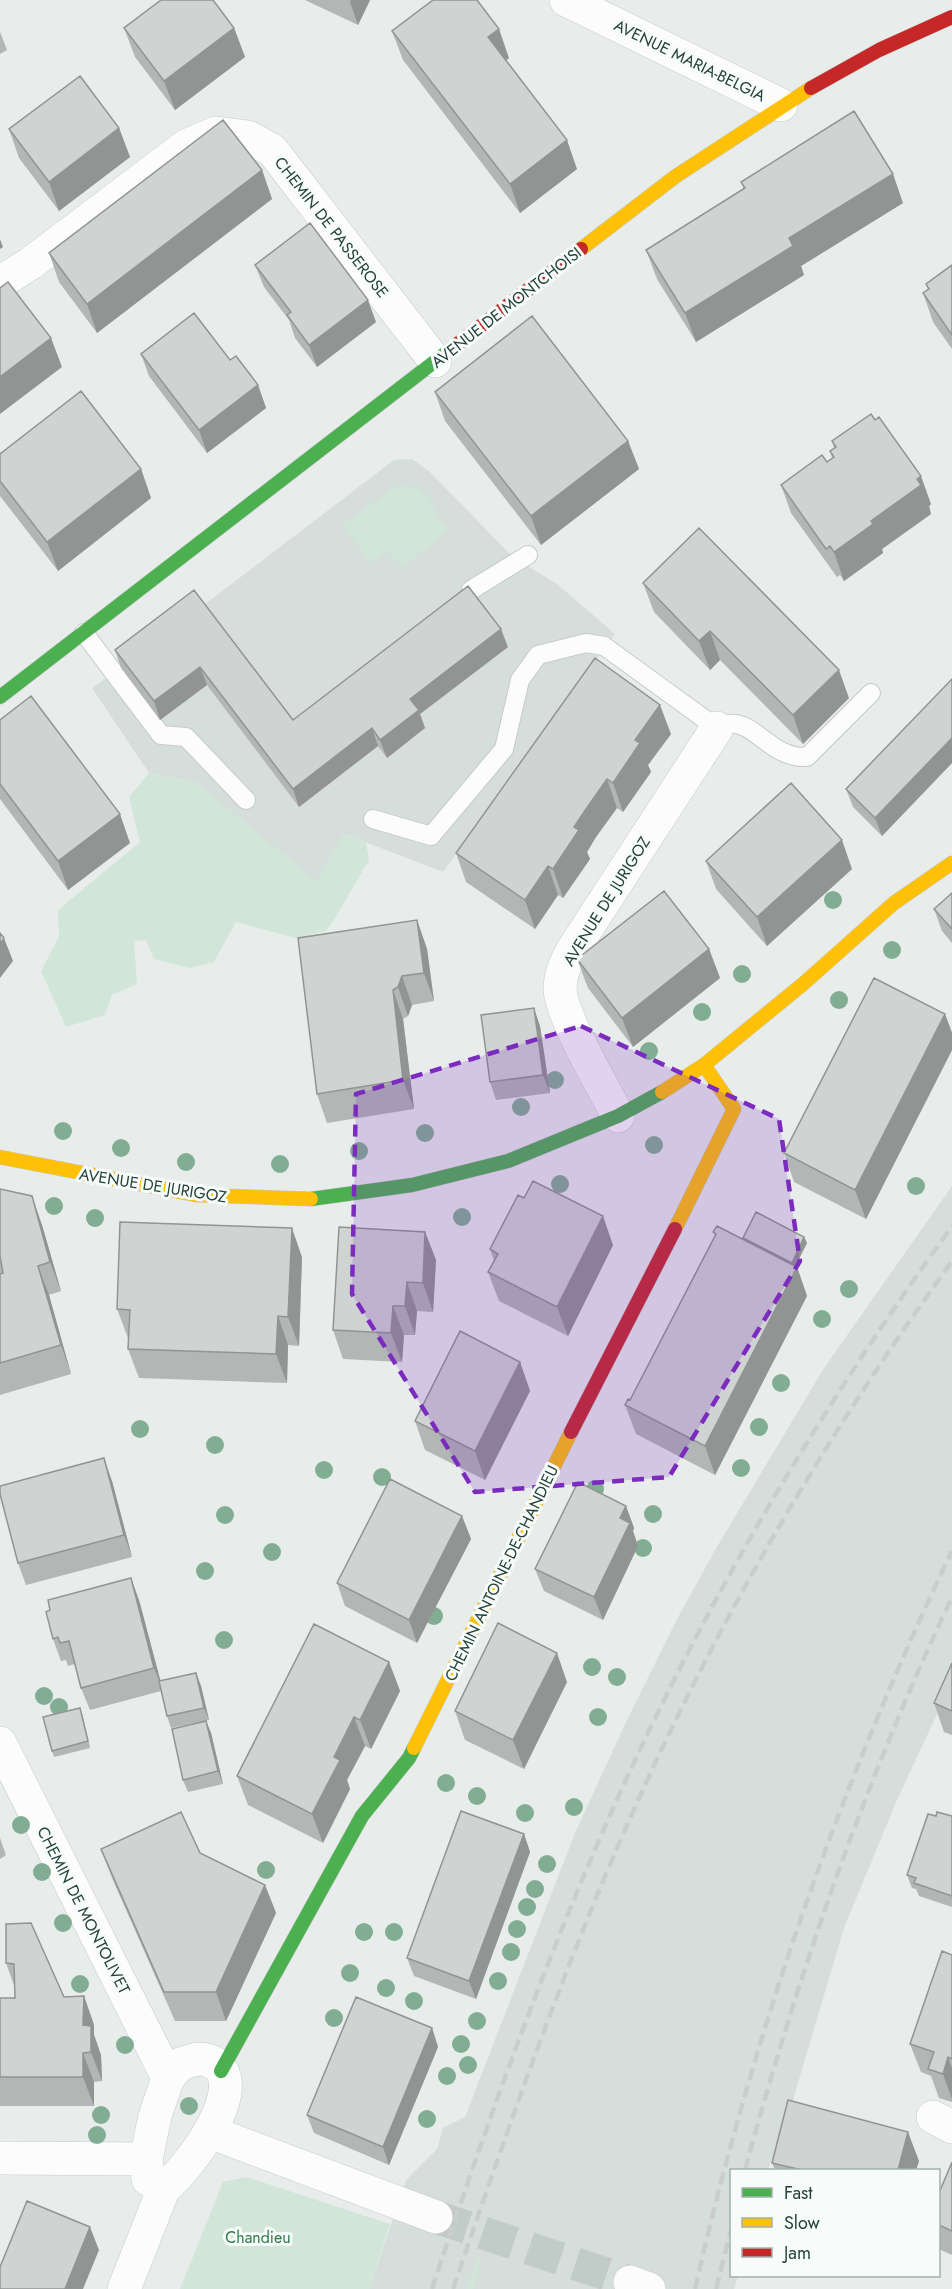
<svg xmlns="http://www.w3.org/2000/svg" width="952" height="2289" font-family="Jost,sans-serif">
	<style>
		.built { fill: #d6dedb }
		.green { fill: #d1e6d8 }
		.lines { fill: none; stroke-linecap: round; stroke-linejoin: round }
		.street-tunnel { stroke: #c1cbc8; stroke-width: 33; stroke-dasharray: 33 16; stroke-linecap: butt }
		.lane-casing { stroke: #c5cac8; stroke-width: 20 }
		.street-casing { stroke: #c5cac8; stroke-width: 34 }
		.fast-casing { stroke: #c3cbc8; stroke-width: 15 }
		.slow-casing { stroke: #c3cbc8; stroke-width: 15 }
		.jam-casing { stroke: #c3cbc8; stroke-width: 15 }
		.lane { stroke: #fcfcfc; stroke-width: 18 }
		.street { stroke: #fcfcfc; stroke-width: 33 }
		.fast { stroke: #4caf50; stroke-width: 14 }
		.slow { stroke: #ffc107; stroke-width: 14 }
		.jam { stroke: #c62828; stroke-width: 14 }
		.rail { stroke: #c9cdcc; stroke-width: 4.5; stroke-dasharray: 12 6; stroke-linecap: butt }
		.tree { fill: #81ae93 }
		.wall { fill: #b2b6b5 }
		.shaded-wall { fill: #919493 }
		.building { fill: #cfd4d2; stroke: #919493; stroke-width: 1.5 }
		.marked { fill: #7b2cbf; fill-opacity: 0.2; stroke: #7b2cbf; stroke-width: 4.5; stroke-dasharray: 12 8; stroke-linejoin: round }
		.labels { text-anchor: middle; stroke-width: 6; stroke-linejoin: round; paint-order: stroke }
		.street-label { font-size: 16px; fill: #24423a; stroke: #f7fbf9 }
		.park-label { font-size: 16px; fill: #2d7a4b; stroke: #f7fbf9 }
	</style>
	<rect width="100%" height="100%" fill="#e8edeb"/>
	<path class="built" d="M412 459 430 472 513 557 557 584 615 634 443 872 344 834 317 883 195 782 149 773 92 688 121 668 394 460Z
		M952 1186V1682L897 1800 844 1928 793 2100 768 2170H732V2276H738L734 2289H369L406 2180 437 2149 443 2128 465 2117 575 1833 626 1722 677 1619 718 1545 824 1368Z"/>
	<path class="green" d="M397 486 417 487 429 497 439 521 449 530 402 567 388 551 370 563 343 525Z
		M149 773 195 782 317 882 343 834 366 842 369 860 334 920 326 931 295 938 236 922 214 962 190 968 154 959 146 940 134 941 137 984 112 995 105 1015 66 1027 41 971 59 936 58 910 140 842 129 797Z
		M246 2177 390 2224 369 2289H180L223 2182Z
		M477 2257 481 2258 473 2289H467Z"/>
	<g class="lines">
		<path class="street-tunnel" d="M436 2217 630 2282"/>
		<defs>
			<path id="lane" d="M471 590 528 555
				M84 633 161 735 186 737 246 800
				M373 819 431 836 504 749 520 680 538 655 586 643 604 646 717 728C721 727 726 725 730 724 755 721 771 759 807 757L871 693"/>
			<path id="street" d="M566 0 781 105
				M0 283 31 263 186 146 216 133 248 137 272 150 435 361
				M618 1116C604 1088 562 1018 560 990 560 975 565 964 572 951L717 728
				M0 1743 168 2078
				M197 2059C201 2059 207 2059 210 2061 256 2081 187 2171 164 2188L148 2179 146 2159 155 2116 168 2078 180 2064Z
				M933 2117 952 2127
				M210 2132 436 2217
				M0 2158 146 2159
				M630 2282 649 2289
				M124 2289 164 2188"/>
			<path id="fast" d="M0 697 451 349
				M311 1199 412 1185 508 1161 618 1116 662 1092
				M221 2071 362 1816 409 1758 414 1748"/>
			<path id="slow" d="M581 249 676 176 811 88
				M662 1092 704 1065 803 984 894 903 952 863
				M0 1157 196 1195 311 1199
				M675 1229 734 1109 704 1065
				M414 1748 571 1432"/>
			<path id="jam" d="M811 88 879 50 952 17
				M451 349 581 249
				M571 1432 675 1229"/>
		</defs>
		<use href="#lane" class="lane-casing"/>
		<use href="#street" class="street-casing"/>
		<use href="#fast" class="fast-casing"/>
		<use href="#slow" class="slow-casing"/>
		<use href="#jam" class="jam-casing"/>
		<use href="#lane" class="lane"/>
		<use href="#street" class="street"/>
		<use href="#fast" class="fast"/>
		<use href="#slow" class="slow"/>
		<use href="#jam" class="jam"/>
		<path class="rail" d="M745 2170C798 1974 865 1781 952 1597
			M432 2289C500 2083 574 1879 672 1684 752 1524 847 1372 952 1226
			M453 2289C506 2134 559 1980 625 1830 712 1630 824 1438 952 1261
			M695 2289C753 2034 839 1787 952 1551
			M716 2289 732 2226"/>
	</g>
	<g class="tree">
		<circle cx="833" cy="900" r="9"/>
		<circle cx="892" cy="950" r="9"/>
		<circle cx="742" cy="974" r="9"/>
		<circle cx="839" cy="1000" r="9"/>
		<circle cx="702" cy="1012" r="9"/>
		<circle cx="649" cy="1051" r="9"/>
		<circle cx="555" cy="1080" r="9"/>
		<circle cx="521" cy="1107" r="9"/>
		<circle cx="63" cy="1131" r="9"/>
		<circle cx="425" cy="1133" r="9"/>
		<circle cx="654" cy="1145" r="9"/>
		<circle cx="121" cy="1148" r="9"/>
		<circle cx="359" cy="1151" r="9"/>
		<circle cx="186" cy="1162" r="9"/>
		<circle cx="280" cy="1164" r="9"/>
		<circle cx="560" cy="1184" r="9"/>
		<circle cx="916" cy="1186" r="9"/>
		<circle cx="54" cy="1206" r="9"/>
		<circle cx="462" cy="1217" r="9"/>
		<circle cx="95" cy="1218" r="9"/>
		<circle cx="849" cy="1289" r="9"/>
		<circle cx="822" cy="1319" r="9"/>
		<circle cx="781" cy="1383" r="9"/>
		<circle cx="759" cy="1427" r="9"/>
		<circle cx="140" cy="1429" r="9"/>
		<circle cx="215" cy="1445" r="9"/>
		<circle cx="741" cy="1468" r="9"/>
		<circle cx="324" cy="1470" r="9"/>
		<circle cx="382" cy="1477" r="9"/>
		<circle cx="595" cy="1489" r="9"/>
		<circle cx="653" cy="1514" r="9"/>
		<circle cx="225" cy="1515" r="9"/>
		<circle cx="643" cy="1548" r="9"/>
		<circle cx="272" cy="1552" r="9"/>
		<circle cx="205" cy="1571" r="9"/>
		<circle cx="434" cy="1616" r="9"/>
		<circle cx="224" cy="1640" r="9"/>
		<circle cx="592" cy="1667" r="9"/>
		<circle cx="617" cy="1677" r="9"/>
		<circle cx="44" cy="1696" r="9"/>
		<circle cx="59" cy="1707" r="9"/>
		<circle cx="598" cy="1717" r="9"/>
		<circle cx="446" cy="1783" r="9"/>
		<circle cx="477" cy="1796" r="9"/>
		<circle cx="574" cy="1807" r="9"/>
		<circle cx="525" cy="1813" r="9"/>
		<circle cx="21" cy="1825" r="9"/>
		<circle cx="547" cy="1864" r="9"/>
		<circle cx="266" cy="1870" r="9"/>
		<circle cx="42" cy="1872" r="9"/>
		<circle cx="535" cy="1889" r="9"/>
		<circle cx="527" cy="1907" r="9"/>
		<circle cx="63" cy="1923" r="9"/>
		<circle cx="517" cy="1929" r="9"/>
		<circle cx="364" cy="1932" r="9"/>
		<circle cx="394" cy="1932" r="9"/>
		<circle cx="511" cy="1952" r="9"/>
		<circle cx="350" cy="1973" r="9"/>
		<circle cx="498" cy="1981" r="9"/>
		<circle cx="80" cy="1984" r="9"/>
		<circle cx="386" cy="1988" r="9"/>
		<circle cx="414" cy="2001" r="9"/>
		<circle cx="334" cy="2018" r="9"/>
		<circle cx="477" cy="2021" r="9"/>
		<circle cx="461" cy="2044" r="9"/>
		<circle cx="125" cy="2045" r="9"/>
		<circle cx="468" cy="2065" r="9"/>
		<circle cx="447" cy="2076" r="9"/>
		<circle cx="189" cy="2106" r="9"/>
		<circle cx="101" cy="2115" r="9"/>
		<circle cx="427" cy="2119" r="9"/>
		<circle cx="97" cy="2135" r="9"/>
	</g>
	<path class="wall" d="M305 0H370L358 25Z
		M124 28H234L245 57 175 110 135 57Z
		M392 31 509 58 506 60 577 169 520 213 403 60Z
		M0 32 7 50 0 54Z
		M119 128 130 157 59 211 19 158 9 129Z
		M262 170 272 199 97 333 59 282 49 253Z
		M741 182 903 203 801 266 804 275 696 342 657 279 646 250 744 189Z
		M255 265 376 322 317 367 295 338 289 320 264 287Z
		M952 265V349L933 322 923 293 928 289 926 284Z
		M141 354 258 385 266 408 207 453 149 376Z
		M435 392 628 441 639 469 541 545 445 421Z
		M832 441 931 504 929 506 931 514 882 549 883 553 844 581 840 575 837 577 791 513 781 485 827 462 832 458 830 451 834 448Z
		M0 454 141 469 151 498 58 571 0 496Z
		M643 583 849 698 803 744 720 660 710 670 654 612Z
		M194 590 293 720 508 647 420 714 425 728 387 758 378 746 299 807 207 685 160 720 121 668 115 650Z
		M952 679V763L882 836 853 807 846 789Z
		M0 720 130 843 68 890 0 799Z
		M671 734 648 765 651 772 623 812 617 808 596 837 587 852 590 859 563 898 558 895 535 929 466 882 456 853Z
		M706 861 852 869 767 946 716 889Z
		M952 893V943L942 931 934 909Z
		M417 920 427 949 434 1001 412 1005 408 1016 403 1019 414 1109 327 1123 317 1094Z
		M709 949 720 978 633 1047 588 988 577 959Z
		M945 1014 952 1033V1050L866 1219 794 1182 784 1153Z
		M540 1026 550 1093 496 1100 490 1082Z
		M0 1189 42 1225 61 1291 49 1295 71 1374 0 1395Z
		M425 1232 436 1260 433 1312 417 1311 415 1335H404L402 1362 343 1359 333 1330Z
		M713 1232 744 1240 743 1238 804 1237 807 1243 795 1266 797 1267 807 1296 715 1475 636 1434 625 1405 630 1400 715 1236Z
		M613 1245 568 1336 499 1301 488 1272 494 1261 490 1249Z
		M302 1257 299 1346 288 1345 287 1383 139 1378 128 1349V1338L117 1309Z
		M520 1362 530 1391 485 1480 425 1450 415 1421Z
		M112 1481 132 1557 26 1585 18 1563Z
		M626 1506 634 1528 633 1531 638 1546 603 1620 544 1591 535 1569Z
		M462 1516 471 1539 417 1643 345 1606 337 1583Z
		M139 1600 160 1681 196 1673 201 1686 209 1720 171 1728 167 1716 161 1691 90 1710 81 1688 75 1664 68 1666 66 1660 61 1661 53 1639Z
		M389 1662 400 1691 371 1749 365 1746 347 1780 350 1789 323 1843 248 1805 237 1776Z
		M952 1663V1735L944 1732 934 1703Z
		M567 1682 524 1769 465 1740 455 1711Z
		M82 1714 90 1748 54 1757 52 1751Z
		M206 1721 211 1733 223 1784 188 1792 183 1780Z
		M936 1816H952V1907L919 1896 916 1889 912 1888 907 1875Z
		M524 1834 530 1852 476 1999 414 1976 407 1958Z
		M0 1838 6 1855 0 1859Z
		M101 1849 200 1853 265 1885 276 1913 226 2021H175L112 1878Z
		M6 1924 64 1997 84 1996 94 2025V2035L101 2055 102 2081 94 2082V2106H0V1998H15V1988L6 1963Z
		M952 1955V2102L939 2098 931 2076 921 2072 910 2044Z
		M432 2028 438 2047 389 2165 314 2133 307 2115Z
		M919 2161 916 2170H775L772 2163Z
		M952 2162V2255L939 2249V2193Z"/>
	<path class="shaded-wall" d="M351 0H370L358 25 350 2Z
		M234 28 245 57 175 110 164 81Z
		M499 29 509 58 498 66 488 37Z
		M119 128 130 157 59 211 49 182Z
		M567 140 577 169 520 213 510 184Z
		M262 170 272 199 97 333 87 304Z
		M893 174 903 203 801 266 804 275 696 342 685 313 789 238Z
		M0 239 3 247 0 249Z
		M368 300 376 322 317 367 309 345Z
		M51 338 62 367 0 414V377Z
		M258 385 266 408 207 453 199 430Z
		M628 441 639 469 541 545 531 516Z
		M141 469 151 498 58 571 47 542Z
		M921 476 931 504 929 506 931 514 882 549 883 553 844 581 834 552 871 521Z
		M501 629 508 647 420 714 425 728 387 758 380 740 410 699Z
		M710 631 720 660 710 670 699 641Z
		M200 667 207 685 160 720 154 701Z
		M839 670 849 698 803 744 793 715Z
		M660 705 671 734 648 765 651 772 623 812 613 783 635 740Z
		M372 728 378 746 299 807 293 789Z
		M952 738V763L882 836 875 818Z
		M607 779 617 808 596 837 587 852 590 859 563 898 553 869 574 827 586 809Z
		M120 814 130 843 68 890 58 861Z
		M842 840 852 869 767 946 757 917Z
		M548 866 558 895 535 929 525 900Z
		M417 920 427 949 434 1001 424 973Z
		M4 938 13 961 0 978V944Z
		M709 949 720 978 633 1047 622 1018Z
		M402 976 412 1005 408 1016 398 987Z
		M393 990 403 1019 414 1109 403 1080Z
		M534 1008 540 1026 550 1093 543 1075Z
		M945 1014 952 1033V1050L866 1219 855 1190Z
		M32 1196 42 1225 61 1291 50 1262Z
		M603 1216 613 1245 568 1336 557 1307Z
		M292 1228 302 1257 299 1346 288 1317Z
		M425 1232 436 1260 433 1312 423 1283Z
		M804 1237 807 1243 794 1269 792 1263Z
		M38 1266 49 1295 71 1374 61 1345Z
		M797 1267 807 1296 715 1475 705 1446Z
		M407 1282 417 1311 415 1335 405 1306Z
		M393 1306 404 1335 402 1362 391 1333Z
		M278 1316 288 1345 287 1383 276 1354Z
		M520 1362 530 1391 485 1480 475 1451Z
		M104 1458 112 1481 132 1557 124 1535Z
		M626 1506 634 1528 633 1531 638 1546 603 1620 594 1597 620 1518Z
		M462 1516 471 1539 417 1643 409 1620Z
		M131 1578 139 1600 163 1690 154 1668Z
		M557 1653 567 1682 524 1769 513 1740Z
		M389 1662 400 1691 371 1749 360 1720Z
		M196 1673 201 1686 209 1720 204 1708Z
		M80 1708 82 1714 90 1748 88 1741Z
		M354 1717 365 1746 347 1780 350 1789 323 1843 312 1814 334 1757Z
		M206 1721 211 1733 223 1784 218 1771Z
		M524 1834 530 1852 476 1999 469 1981Z
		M265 1885 276 1913 226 2021 216 1992Z
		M84 1996 94 2025V2035L101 2055 102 2081 91 2052 83 2025Z
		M432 2028 438 2047 389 2165 383 2147Z
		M83 2053 94 2082V2106L83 2077Z
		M948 2057 952 2068V2099L943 2074Z
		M908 2132 919 2161 916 2170H898Z
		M90 2227 99 2250 83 2289H65Z"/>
	<path class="building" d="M161 0H213L234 28 164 81 124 28Z
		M433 0H477L499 29 488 37 567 140 510 184 392 31Z
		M80 76 119 128 49 182 9 129Z
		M854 111 893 174 789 238 793 246 685 313 646 250 745 188 741 182Z
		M223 120 262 170 87 304 49 253Z
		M310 223 368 300 309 345 287 315 291 312 255 265Z
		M952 265V335L923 293 929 289 926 284Z
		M8 282 51 338 0 377V288Z
		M194 313 230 360 236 356 258 385 199 430 141 354Z
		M532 316 628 441 531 516 435 392Z
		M81 391 141 469 47 542 0 481V454Z
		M871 414 875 420 879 417 921 476 917 479 921 485 871 521 873 524 834 552 830 546 826 549 781 485 822 455 827 462 834 457 830 451 836 447 832 441Z
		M699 528 839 670 793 715 710 631 699 641 643 583Z
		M468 586 501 629 410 699 419 710 380 740 372 728 293 789 200 667 154 701 115 650 194 590 293 720Z
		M595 658 660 705 635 740 640 743 613 783 607 779 586 809 574 827 579 830 553 869 548 866 525 900 456 853Z
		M952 679V738L875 818 846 789Z
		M31 696 120 814 58 861 0 784V720Z
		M791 783 842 840 757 917 706 861Z
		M664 891 709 949 622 1018 577 959Z
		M952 893V929L934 909Z
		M417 920 424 973 402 976 398 987 393 990 403 1080 317 1094 298 938Z
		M0 933 4 938 0 944Z
		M874 978 945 1014 855 1190 784 1153Z
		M534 1008 543 1075 490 1082 481 1015Z
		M533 1181 603 1216 557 1307 488 1272 498 1254 490 1249 518 1195 524 1198Z
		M0 1189 32 1196 50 1262 38 1266 61 1345 0 1363V1274L3 1273 0 1256Z
		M756 1212 804 1237 792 1263 743 1238Z
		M120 1222 292 1228 288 1317 278 1316 276 1354 128 1349 130 1310 117 1309Z
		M717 1226 797 1267 705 1446 625 1405 628 1399 630 1400 716 1234 713 1232Z
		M339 1227 425 1232 423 1283 407 1282 405 1306H393L391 1333 333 1330Z
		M460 1331 520 1362 475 1451 415 1421Z
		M104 1458 124 1535 18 1563 0 1494V1486Z
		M390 1479 462 1516 409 1620 337 1583Z
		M578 1482 626 1506 620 1518 630 1523 594 1597 535 1569Z
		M131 1578 154 1668 81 1688 69 1641 60 1643 58 1637 53 1639 46 1612 50 1610 48 1600Z
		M498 1623 557 1653 513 1740 455 1711Z
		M314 1624 389 1662 360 1720 354 1717 334 1757 340 1760 312 1814 237 1776Z
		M952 1663V1711L934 1703Z
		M196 1673 204 1708 167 1716 159 1681Z
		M80 1708 88 1741 52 1751 43 1717Z
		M206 1721 218 1771 183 1780 172 1729Z
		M461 1811 524 1834 469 1981 407 1958Z
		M181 1812 200 1853 265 1885 216 1992H164L101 1849Z
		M937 1812 952 1816V1896L914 1883 916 1878 907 1875 928 1814 936 1816Z
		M31 1923 64 1997 84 1996 83 2025 91 2026V2052L83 2053V2077H0V1998H15L14 1964 6 1963V1924Z
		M942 1951 952 1955V2059L948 2057 943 2074 928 2069 934 2052 910 2044Z
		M356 1997 432 2028 383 2147 307 2115Z
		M788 2100 908 2132 898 2170H802L772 2163Z
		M952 2162V2231L939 2225V2193Z
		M27 2201 90 2227 65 2289H0V2267Z"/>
	<path class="marked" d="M581 1026 779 1119 800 1261 669 1477 475 1492 352 1294 356 1094Z"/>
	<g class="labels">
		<g class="street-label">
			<text transform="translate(690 60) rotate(26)" y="6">AVENUE MARIA-BELGIA</text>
			<text transform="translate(332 227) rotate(52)" y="6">CHEMIN DE PASSEROSE</text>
			<text transform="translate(506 307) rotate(-38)" y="6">AVENUE DE MONTCHOISI</text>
			<text transform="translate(606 901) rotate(-58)" y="6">AVENUE DE JURIGOZ</text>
			<text transform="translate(153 1185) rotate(9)" y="6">AVENUE DE JURIGOZ</text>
			<text transform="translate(501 1573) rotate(-64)" y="6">CHEMIN ANTOINE-DE-CHANDIEU</text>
			<text transform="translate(84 1910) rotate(63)" y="6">CHEMIN DE MONTOLIVET</text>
		</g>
		<g class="park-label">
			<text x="258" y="2243">Chandieu</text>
		</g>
	</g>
	<rect x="730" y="2169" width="210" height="108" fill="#f7fbf9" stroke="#a3b1ad" stroke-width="1.5"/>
	<rect x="742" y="2188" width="30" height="9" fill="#4caf50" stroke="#a3b1ad" stroke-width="1.5"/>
	<text x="784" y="2199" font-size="18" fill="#24423a">Fast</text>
	<rect x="742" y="2218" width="30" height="9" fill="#ffc107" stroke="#a3b1ad" stroke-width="1.5"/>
	<text x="784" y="2229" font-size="18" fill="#24423a">Slow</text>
	<rect x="742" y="2248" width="30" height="9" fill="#c62828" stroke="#a3b1ad" stroke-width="1.5"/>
	<text x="784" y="2259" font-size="18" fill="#24423a">Jam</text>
</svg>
